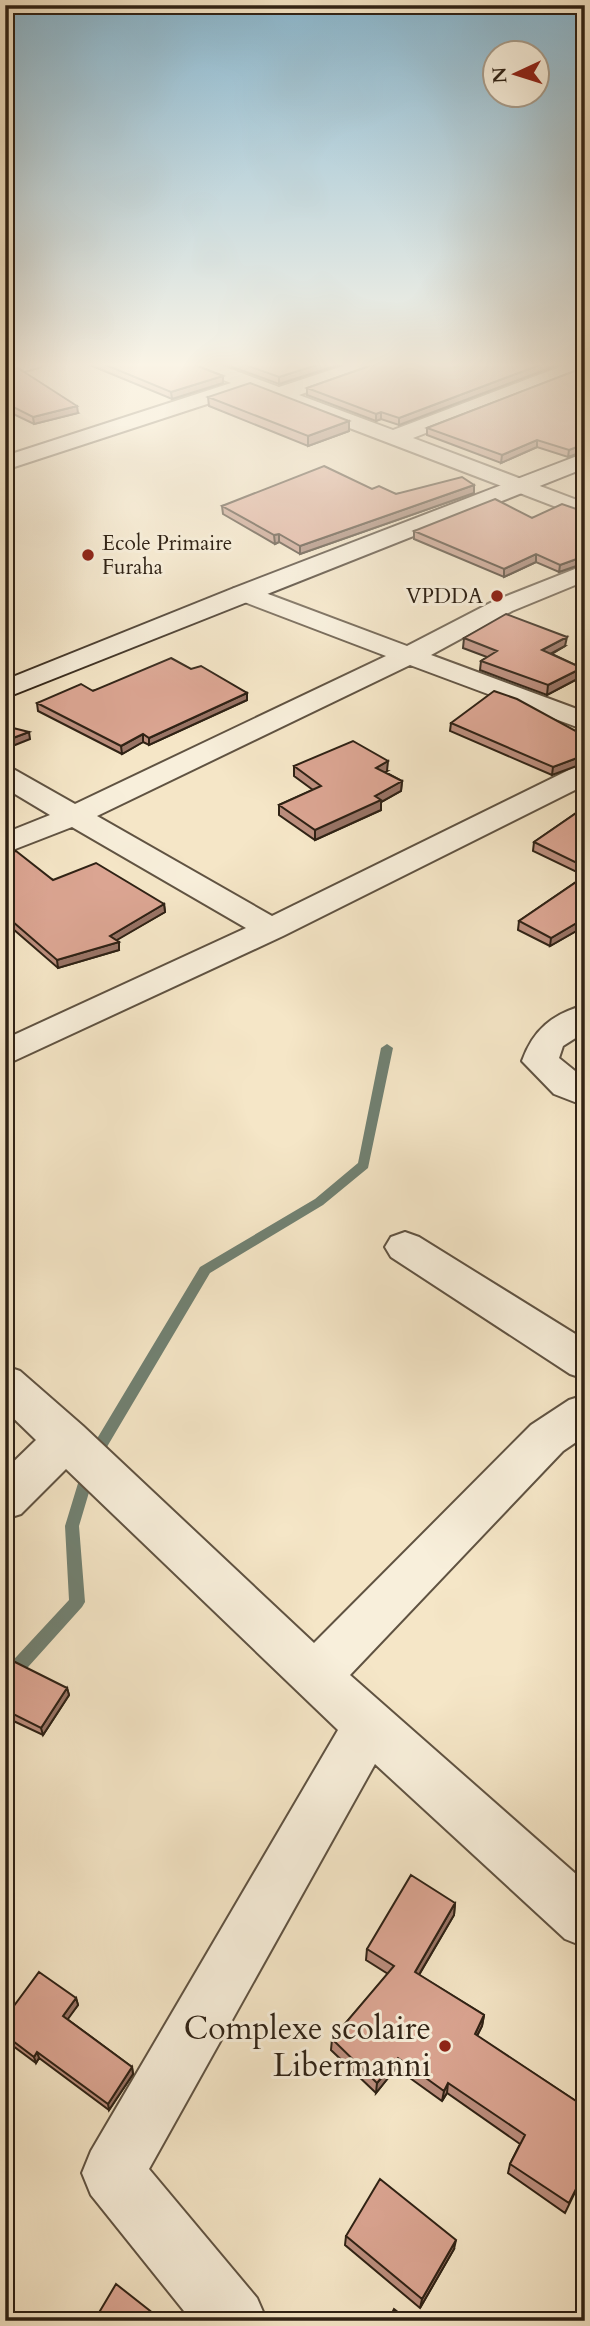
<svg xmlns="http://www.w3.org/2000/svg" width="590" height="2326" font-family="Cardo,serif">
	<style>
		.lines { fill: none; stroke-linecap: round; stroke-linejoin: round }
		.stream { fill: #718172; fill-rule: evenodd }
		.street-casing { stroke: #605342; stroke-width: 4 }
		.secondary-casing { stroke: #2f2215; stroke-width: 4 }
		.street { fill: #f8efdb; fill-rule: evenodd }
		.secondary { fill: #f8efdb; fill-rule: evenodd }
		.wall { fill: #bc8e7e; stroke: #2f2215; stroke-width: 2 }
		.shaded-wall { fill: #997466; stroke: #2f2215; stroke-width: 2 }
		.building { fill: #dba592; stroke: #2f2215; stroke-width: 2 }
		.poi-dot { fill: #8f2418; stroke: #f8efdb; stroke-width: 2.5 }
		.labels { text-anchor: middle; stroke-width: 6; stroke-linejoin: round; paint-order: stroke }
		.far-poi-label { font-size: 21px; fill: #2f2215; stroke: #f8efdb; text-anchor: start }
		.near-poi-label { font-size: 32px; fill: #2f2215; stroke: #f8efdb; text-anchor: end }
	</style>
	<rect width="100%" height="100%" fill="#f5e6c7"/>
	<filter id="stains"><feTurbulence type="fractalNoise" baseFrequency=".00286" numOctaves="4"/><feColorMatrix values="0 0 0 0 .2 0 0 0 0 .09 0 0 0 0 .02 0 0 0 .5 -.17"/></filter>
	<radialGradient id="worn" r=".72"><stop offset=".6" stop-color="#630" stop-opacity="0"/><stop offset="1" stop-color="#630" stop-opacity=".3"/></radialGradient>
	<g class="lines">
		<path class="stream" d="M387 1044 393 1048 368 1168 323 1205 210 1273 98 1462 79 1526 85 1602 82 1607 11 1686 5 1688V1669L69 1600 65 1526 86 1457 200 1267 315 1199 358 1163 381 1048Z"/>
		<defs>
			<path id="street" d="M42 363 39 367 5 376V364Z
				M187 363H215L279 387 352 363H381L378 367 299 395 393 430 570 363H585V371L413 438 585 503V518L250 390 5 470V456L231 383 190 367Z
				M585 565V581L512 611 431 655 585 712V730L410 665 97 816 272 916 575 767 585 764V785L283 936 5 1065V1039L246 928 72 827 5 853V833L50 815 5 788V767L15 770 75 804 386 656 234 598 230 593 234 588H252L407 646 494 601Z
				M585 1005V1032L563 1046 559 1058 585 1079V1106L554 1094 522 1061C533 1030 552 1014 585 1005Z
				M405 1232 419 1237 585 1340V1379L570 1374 391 1257 385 1247 391 1237Z
				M5 1366 20 1371 83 1426 314 1643 531 1425 569 1400 585 1395V1436L563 1451 350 1675 585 1882V1947L565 1939 375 1764 149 2169 257 2298 267 2321H192L91 2195 82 2173 91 2151 338 1730 66 1469 21 1514 5 1519V1470L36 1440 5 1410Z"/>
			<path id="secondary" d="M585 453V468L5 698V680L234 588Z"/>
		</defs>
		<use href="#street" class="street-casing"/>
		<use href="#secondary" class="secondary-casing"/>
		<use href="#street" class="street"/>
		<use href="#secondary" class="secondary"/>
	</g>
	<path class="wall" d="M85 363H190L223 376V383L172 399Z
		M222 363H344L279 384Z
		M378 363H563L399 425 381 419 376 421 307 395V388Z
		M585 367V451L568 457 537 447 501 463 427 435V428Z
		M5 371 78 413 34 424 5 410Z
		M208 397 349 421V431L308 446 209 406Z
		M474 485V493L300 554 279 542 275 544 223 514 222 506 372 489 396 494Z
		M585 512V563L559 572 536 562 504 577 414 539V531Z
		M464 638 565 646 552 654 582 668 581 677 547 695 480 670 481 661 487 657 463 648Z
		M191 669 247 693V700L149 745 143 742 122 754 38 711 37 703Z
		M451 723 585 736 552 775 450 731Z
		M294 766 387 771 385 772 402 781 401 791 381 802V810L315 840 279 815V805L313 790 294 776Z
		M585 807V876L533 851 534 842Z
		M5 855 53 880 164 904 165 912 116 940 119 950 58 968 5 922Z
		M585 876V926L550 946 518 930 519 921Z
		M5 1673 67 1688 69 1695 43 1735 5 1717Z
		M455 1903 454 1915 419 1975 484 2015 482 2026 477 2036 585 2107V2191L578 2186 565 2213 508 2173 510 2164 520 2144 447 2093 442 2101 396 2068 376 2093 331 2050 332 2039 388 1974 366 1960 367 1949Z
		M76 1998 78 2005 67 2019 132 2067 133 2074 109 2110 39 2058 36 2063 5 2040V2018Z
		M346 2236 454 2249 420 2308 345 2245Z"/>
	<path class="shaded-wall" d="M323 363H344L279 384V377Z
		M545 363H563L399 425V418Z
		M223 376V383L172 399 171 392Z
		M77 406 78 413 34 424 33 417Z
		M381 412V419L376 421V414Z
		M349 421V431L308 446V436Z
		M537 440V447L501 463 502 455Z
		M585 444V451L568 457 569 450Z
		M474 485V493L300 554V546Z
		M279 534V542L275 544 274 535Z
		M536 554V562L504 577V569Z
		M585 556V563L559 572 560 565Z
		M567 637 565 646 541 659 542 650Z
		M582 668 581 677 547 695 548 685Z
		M247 693V700L149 745V738Z
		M29 732 30 739 5 749V741Z
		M143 734V742L122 754 121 746Z
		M585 755V763L552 775 553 767Z
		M388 761 387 771 376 778V768Z
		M402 781 401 791 381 802V810L315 840V830Z
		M164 904 165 912 110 944V936Z
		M585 918V926L550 946 551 938Z
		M119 942V950L58 968 57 960Z
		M67 1688 69 1695 43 1735 41 1728Z
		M455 1903 454 1915 414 1983 415 1972Z
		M76 1998 78 2005 65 2023 63 2016Z
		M484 2015 482 2026 472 2045 475 2034Z
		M37 2052 39 2058 36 2063 34 2057Z
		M398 2058 396 2068 376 2093 377 2083Z
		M132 2067 133 2074 109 2110 108 2104Z
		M448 2083 447 2093 442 2101 444 2091Z
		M456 2240 454 2249 420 2308 422 2299Z"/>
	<path class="building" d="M101 363H190L223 376 171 392Z
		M240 363H323L279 377Z
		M378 363H545L399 418 381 412 376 414 307 388Z
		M585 367V444L569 450 537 440 502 455 427 428Z
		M18 368 77 406 33 417 5 403V371Z
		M250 383 349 421 308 436 208 397Z
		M324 466 372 489 379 486 396 494 462 477 474 485 300 546 279 534 274 535 222 506Z
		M495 499 532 518 562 504 585 512V556L560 565 536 554 504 569 414 531Z
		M506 614 567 637 542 650 582 668 548 685 481 661 497 651 464 638Z
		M171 658 191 669 201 666 247 693 149 738 143 734 121 746 37 703 81 684 93 691Z
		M494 691 517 699 585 736V755L553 767 451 723Z
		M5 726 29 732 5 741Z
		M353 741 388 761 376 768 402 781 375 796 381 800 315 830 279 805 321 786 294 766Z
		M585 807V867L534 842Z
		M16 851 53 880 96 863 164 904 110 936 119 942 57 960 5 915V855Z
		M585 876V918L551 938 519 921Z
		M13 1661 67 1688 41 1728 5 1710V1673Z
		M411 1875 455 1903 415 1972 484 2015 475 2034 585 2107V2179L582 2177 569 2203 510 2164 525 2135 448 2083 444 2091 398 2058 377 2083 332 2039 394 1966 367 1949Z
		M39 1972 76 1998 63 2016 132 2067 108 2104 37 2052 34 2057 5 2035V2018Z
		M380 2179 456 2240 422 2299 346 2236Z
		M116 2284 163 2321H94Z
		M394 2309 409 2321H388Z"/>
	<linearGradient id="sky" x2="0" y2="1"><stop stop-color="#8ab9d2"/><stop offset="0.53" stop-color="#faf4e6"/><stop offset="1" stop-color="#faf4e6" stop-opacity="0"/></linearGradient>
	<rect width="590" height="688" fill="url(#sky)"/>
	<g class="poi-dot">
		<circle cx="88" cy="555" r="7"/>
		<circle cx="497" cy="596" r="7"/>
		<circle cx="445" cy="2046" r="7"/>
	</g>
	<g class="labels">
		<g class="far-poi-label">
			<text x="102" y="550">Ecole Primaire<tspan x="102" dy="24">Furaha</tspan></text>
			<text x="483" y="603" text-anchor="end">VPDDA</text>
		</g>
		<g class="near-poi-label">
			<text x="431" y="2039">Complexe scolaire<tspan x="431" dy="37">Libermanni</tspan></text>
		</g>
	</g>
	<rect width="590" height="2326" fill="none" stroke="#f5e6c7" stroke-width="28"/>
	<rect x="7" y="7" width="576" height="2312" fill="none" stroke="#2f2215" stroke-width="3.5"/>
	<rect x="14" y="14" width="562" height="2298" fill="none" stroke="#2f2215" stroke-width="2"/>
	<g transform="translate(516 74) rotate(266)"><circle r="33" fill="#f8efdb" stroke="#a89d8c" stroke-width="2"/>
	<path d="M0-5L12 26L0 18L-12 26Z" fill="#8f2418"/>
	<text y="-10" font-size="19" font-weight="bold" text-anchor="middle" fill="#2f2215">N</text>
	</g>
	<rect width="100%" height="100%" filter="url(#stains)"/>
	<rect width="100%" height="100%" fill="url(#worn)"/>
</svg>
